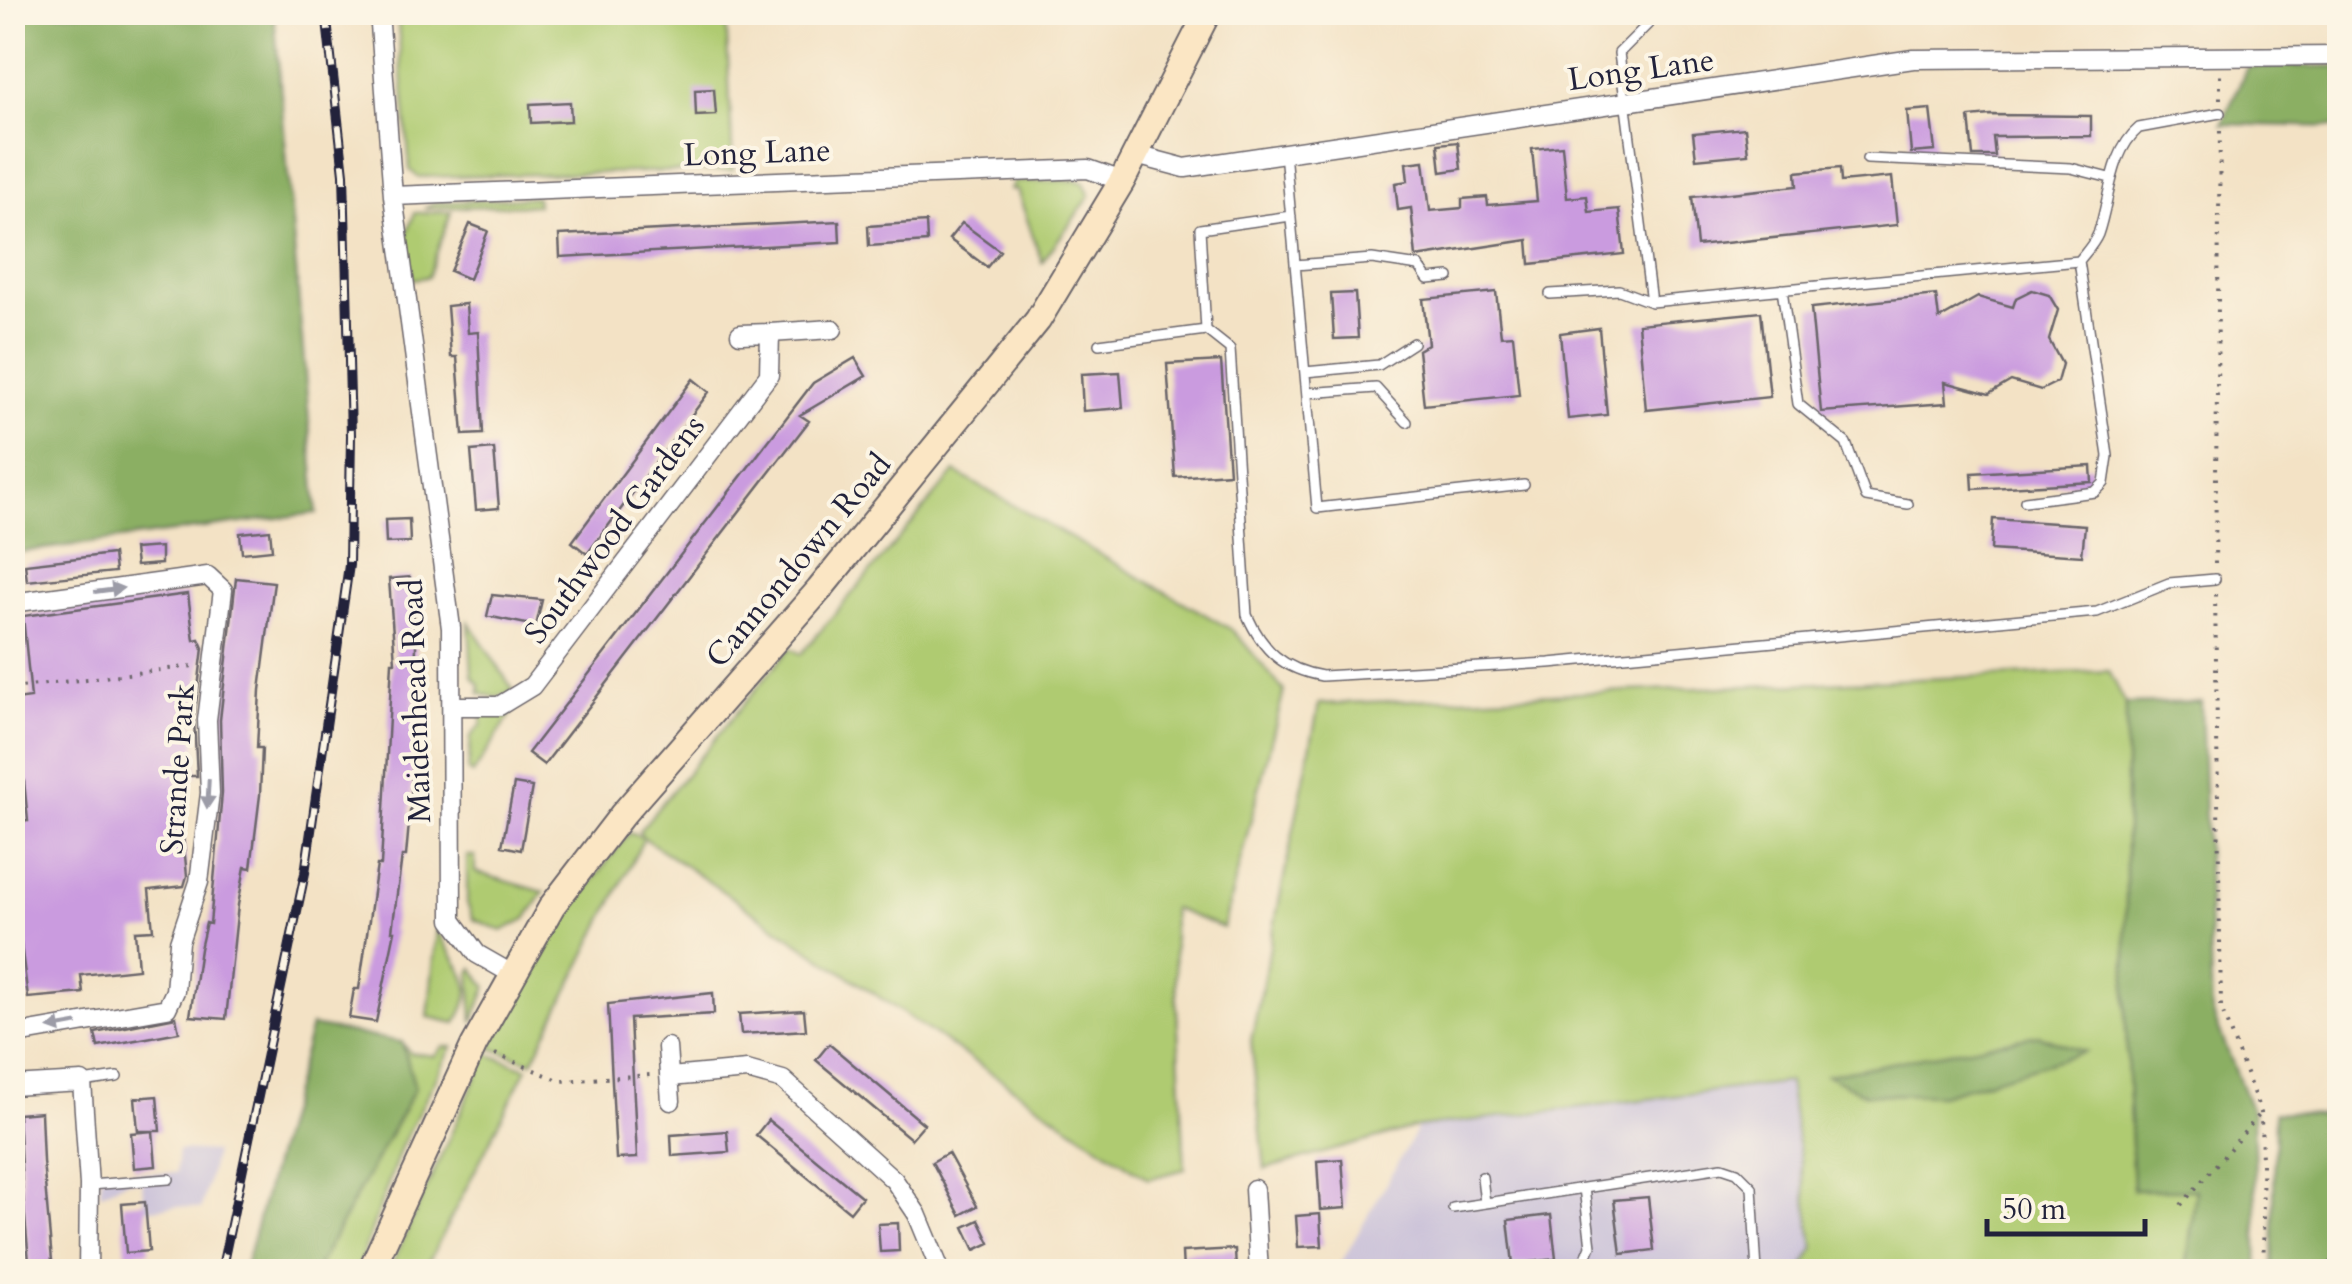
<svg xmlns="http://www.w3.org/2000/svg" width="2352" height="1284" font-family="Cardo,serif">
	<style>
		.industrial { fill: #c8bfd8 }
		.green { fill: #afcb71; stroke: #687656; stroke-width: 2.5 }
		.forest { fill: #8baf63; stroke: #56684f; stroke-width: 2.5 }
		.building { fill: #ca9bdf }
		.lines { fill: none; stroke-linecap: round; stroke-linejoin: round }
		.service-casing { stroke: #6b656b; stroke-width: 12 }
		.minor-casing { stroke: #6b656b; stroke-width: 21 }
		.secondary-casing { stroke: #6b656b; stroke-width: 29 }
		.path { stroke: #6b656b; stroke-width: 4; stroke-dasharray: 2.5 8; stroke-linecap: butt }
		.service { stroke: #fff; stroke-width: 9 }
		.minor { stroke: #fff; stroke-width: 18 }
		.secondary { stroke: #fbe6c4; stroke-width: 25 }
		.rail-casing { stroke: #22223b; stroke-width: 10 }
		.rail { stroke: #fcf5e5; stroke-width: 6; stroke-dasharray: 19; stroke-linecap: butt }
		.oneway { fill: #9c9ca7 }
		.labels { text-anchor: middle; stroke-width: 8; stroke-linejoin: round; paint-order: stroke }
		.street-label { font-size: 32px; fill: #22223b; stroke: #fcf5e5 }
	</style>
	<rect width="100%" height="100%" fill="#fcf5e5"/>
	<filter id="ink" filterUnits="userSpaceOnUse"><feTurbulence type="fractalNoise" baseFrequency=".01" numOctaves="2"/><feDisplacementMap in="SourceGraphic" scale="20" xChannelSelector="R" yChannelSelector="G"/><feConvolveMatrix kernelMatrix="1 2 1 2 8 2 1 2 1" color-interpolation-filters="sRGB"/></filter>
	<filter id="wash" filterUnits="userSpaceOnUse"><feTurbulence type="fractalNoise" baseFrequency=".0048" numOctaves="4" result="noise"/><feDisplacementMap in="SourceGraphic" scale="40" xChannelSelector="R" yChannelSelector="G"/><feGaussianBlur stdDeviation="2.25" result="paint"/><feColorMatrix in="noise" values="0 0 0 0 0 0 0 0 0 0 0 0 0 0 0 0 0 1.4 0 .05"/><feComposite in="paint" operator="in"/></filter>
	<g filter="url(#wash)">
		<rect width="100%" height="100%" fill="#f3e2c5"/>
		<path class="industrial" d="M1789 1082 1814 1248 1802 1271 1336 1272 1418 1127Z
			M178 1150 215 1152 201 1209 177 1206 144 1210 142 1181H126L100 1194 102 1171 176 1173Z"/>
		<path class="green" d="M397 13H726L733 170 418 177 410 170Z
			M1077 180 1084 183 1090 196 1042 262 1017 190H1010L1014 182Z
			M536 197 537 205 424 208 433 203Z
			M451 212 428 277 412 279 406 235 415 213Z
			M955 472 1234 631 1284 691 1223 928 1172 908 1185 1169 1148 1179 644 838 532 1062 490 1048 565 917 629 833 642 837 639 831 790 648 801 654Z
			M469 622 514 691 496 697 480 694V685L472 676Z
			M2109 671 2126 704V1029L2133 1190 2196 1189 2186 1271H1802L1814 1248 1788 1082 1418 1127 1265 1169 1251 1041 1319 704Z
			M513 711 473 774 468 772 471 736 482 724 481 714Z
			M467 856H475V872L544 892 526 919 502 931 473 919 467 903Z
			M437 928C453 967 485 980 456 1023L428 1017Z
			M473 968 487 987 473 1022 470 973Z
			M402 1042 410 1053 435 1056 443 1047H452L402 1145 357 1271 315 1272 415 1088Z
			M487 1054 527 1068 424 1271H389Z"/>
		<path class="forest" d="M12 13H274L317 513 13 553Z
			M2339 66V127L2222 124 2247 67Z
			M2201 702 2212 1012 2253 1114 2258 1271H2186L2196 1190H2133L2126 1029V704Z
			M311 1026 402 1042 415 1088 315 1271H244Z
			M2038 1035 2085 1052 1941 1095 1865 1094 1827 1075Z
			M2275 1112 2339 1115V1241L2318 1271H2273Z"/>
		<g id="blocks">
			<path class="building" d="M714 89 716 115 696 116 695 90Z
				M570 102 571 121 531 123 530 104Z
				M1930 109 1935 151 1911 153 1907 111Z
				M1990 115 2091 116V136L1993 137 1995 156H1973L1969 117Z
				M1745 128 1748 154 1696 159 1693 133Z
				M1458 142 1461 169 1441 172 1438 144Z
				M1562 146 1567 198 1587 196 1589 212 1619 209 1624 254 1530 264 1528 240 1416 257 1411 208 1398 210 1395 183 1408 181 1406 163 1424 161 1430 211 1462 208V199L1487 197 1488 205 1537 201 1532 149Z
				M1840 168 1841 182 1892 177 1897 225 1697 246 1692 197 1797 186 1796 172Z
				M839 221 840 242 560 257 559 235Z
				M926 222 927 242 869 246 868 226Z
				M962 223 1000 251 987 267 949 239Z
				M470 224 488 231 469 279 450 271Z
				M2032 290 2049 295 2058 310 2049 340 2062 364 2057 382 2041 390 2011 381 1989 394 1945 382 1947 403 1821 412 1811 308 1936 295 1939 319 1978 297 2013 307 2016 298Z
				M1496 292 1501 336 1513 335 1519 395 1424 405 1418 350 1428 344 1423 299Z
				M1355 293 1358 338 1334 339 1331 294Z
				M466 304 468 333 478 332 483 434 463 435 457 357H451L447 306Z
				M1761 312 1770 397 1646 410 1638 324Z
				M1599 328 1607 415 1568 419 1560 333Z
				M855 358 866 376 800 415 809 421 544 765 528 753 813 383Z
				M1221 361 1229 473 1175 477 1167 364Z
				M1120 372 1123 408 1083 411 1081 374Z
				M693 379 709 392 587 554 572 542Z
				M494 449 499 508 476 510 471 451Z
				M2091 466 2092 482 1973 489 1972 473Z
				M409 519 410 542 386 543 385 520Z
				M1993 519 2085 525 2082 556 1991 550Z
				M270 530 272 550 242 553 240 533Z
				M161 547V564L136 566 134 549Z
				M113 554 115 572 27 581 25 564Z
				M410 577 416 646 411 801 406 856H402L392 931H395L376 1022 349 1018 354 989H359L377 865H381L392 662H395L389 579Z
				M236 578 274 582 260 690 257 748H262L260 795 251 868 245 867 238 905 226 1019 190 1016 200 949 206 923 210 924 222 793 220 720Z
				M188 594 194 640 199 639 203 648 194 720 197 776H177L187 876 184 886 149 890 153 930 135 931 138 969 81 975 83 993 28 998 16 905H12V822L28 821 16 700 31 698 23 616Z
				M492 595 542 600 536 626 487 616Z
				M514 784 532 787 521 850 502 846Z
				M713 993 714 1014 630 1019 637 1158 616 1159 608 1004Z
				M804 1010 806 1030 741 1034 739 1014Z
				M176 1017 179 1032 98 1047 95 1033Z
				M829 1044 924 1124 911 1139 816 1060Z
				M157 1096 160 1131H138L135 1098Z
				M41 1112 43 1161 53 1272H30L22 1184 18 1114Z
				M768 1120 862 1197 850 1212 756 1135Z
				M153 1131 156 1166 134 1168 131 1133Z
				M727 1131 729 1152 672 1156 671 1135Z
				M948 1153 977 1206 960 1215 932 1162Z
				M1342 1159 1346 1208 1320 1210 1317 1161Z
				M1648 1197 1654 1250 1621 1254 1614 1200Z
				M145 1202 149 1251 126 1253 122 1204Z
				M1320 1214 1322 1246 1298 1247 1296 1216Z
				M1551 1215 1556 1259 1513 1264 1508 1220Z
				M979 1220 990 1243 975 1250 964 1227Z
				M898 1223 899 1251 880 1252 878 1224Z
				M1235 1249 1236 1272H1183L1182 1252Z"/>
		</g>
	</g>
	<g filter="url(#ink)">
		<use href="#blocks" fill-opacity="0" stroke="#6b656b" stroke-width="2.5"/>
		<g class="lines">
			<defs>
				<path id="service" d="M1660 12 1619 53 1651 302 2079 261 2108 456 2104 483 2095 492 2025 501
					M1285 152 1317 508 1524 485
					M1867 159 2071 168 2110 178
					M2079 261C2085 253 2094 244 2098 234 2110 200 2110 152 2139 128L2220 113
					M1295 265 1372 259 1419 266 1428 279 1449 277
					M1782 289 1798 404 1846 443 1866 497 1908 504
					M1550 294 1619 290 1651 302
					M1206 330 1230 349 1247 615C1263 651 1283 669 1322 676L1549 663 2097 612 2169 583 2215 579
					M1099 344 1206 330 1200 229 1291 216
					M1305 372 1379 365 1413 343
					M1307 393 1376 388 1407 422
					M82 1082 117 1077
					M1482 1177 1485 1203
					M89 1185 169 1179
					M1453 1208 1722 1167 1737 1172 1752 1187 1757 1272
					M1580 1272 1591 1246 1584 1188"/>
				<path id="minor" d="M379 12 393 196 451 628 452 920 477 954 512 974
					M1136 155 1185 168 1913 59 2340 56
					M393 196 1088 169 1122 181
					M740 334 770 333
					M12 603 208 576 223 590 207 720 210 793 199 882 179 942 175 991 167 1008 12 1035
					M453 706H499L532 686 769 375 770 333 833 329
					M667 1047 671 1101
					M670 1077 747 1070 783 1080 894 1180 917 1214 941 1272
					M12 1086 82 1082 89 1185 88 1272
					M1254 1189 1259 1272"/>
				<path id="secondary" d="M370 1272 474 1045 552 906 622 815 819 590 1038 320 1122 181 1208 12"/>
			</defs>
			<use href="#service" class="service-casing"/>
			<use href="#minor" class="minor-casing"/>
			<use href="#secondary" class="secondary-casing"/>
			<path class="path" d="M2220 99V74
				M2215 564 2220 129
				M2215 594 2221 1008 2261 1113 2264 1272
				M12 688 194 666
				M495 1054 561 1081 650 1075
				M2181 1205 2261 1113
				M2324 1272 2340 1249"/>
			<use href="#service" class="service"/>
			<use href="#minor" class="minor"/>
			<use href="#secondary" class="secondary"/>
			<defs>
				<path id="rail" d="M221 1272 305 873 349 565 351 435 344 174 326 12"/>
			</defs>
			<use href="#rail" class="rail-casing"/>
			<use href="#rail" class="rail"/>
		</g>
		<defs><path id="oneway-solid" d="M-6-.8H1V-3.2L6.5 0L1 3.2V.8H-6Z" transform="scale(2.5)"/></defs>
		<g class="oneway">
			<use href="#oneway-solid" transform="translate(109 590) rotate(-8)"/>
			<use href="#oneway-solid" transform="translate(208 794) rotate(93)"/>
			<use href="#oneway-solid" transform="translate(63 1026) rotate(170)"/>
		</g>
	</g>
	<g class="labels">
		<g class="street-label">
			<text transform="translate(1641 69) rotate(-8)" y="11">Long Lane</text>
			<text transform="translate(757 152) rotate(-2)" y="11">Long Lane</text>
			<text transform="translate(614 529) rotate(-53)" y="11">Southwood Gardens</text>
			<text transform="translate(798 560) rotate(-50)" y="11">Cannondown Road</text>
			<text transform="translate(415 701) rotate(-92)" y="11">Maidenhead Road</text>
			<text transform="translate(177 769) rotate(-86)" y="11">Strande Park</text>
		</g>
	</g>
	<rect width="2352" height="1284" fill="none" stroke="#fcf5e5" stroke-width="50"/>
	<path d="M1987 1219v15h158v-15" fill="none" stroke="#22223b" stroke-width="5"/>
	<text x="2002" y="1219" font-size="30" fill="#22223b" stroke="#fcf5e5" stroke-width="8" paint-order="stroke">50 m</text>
</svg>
